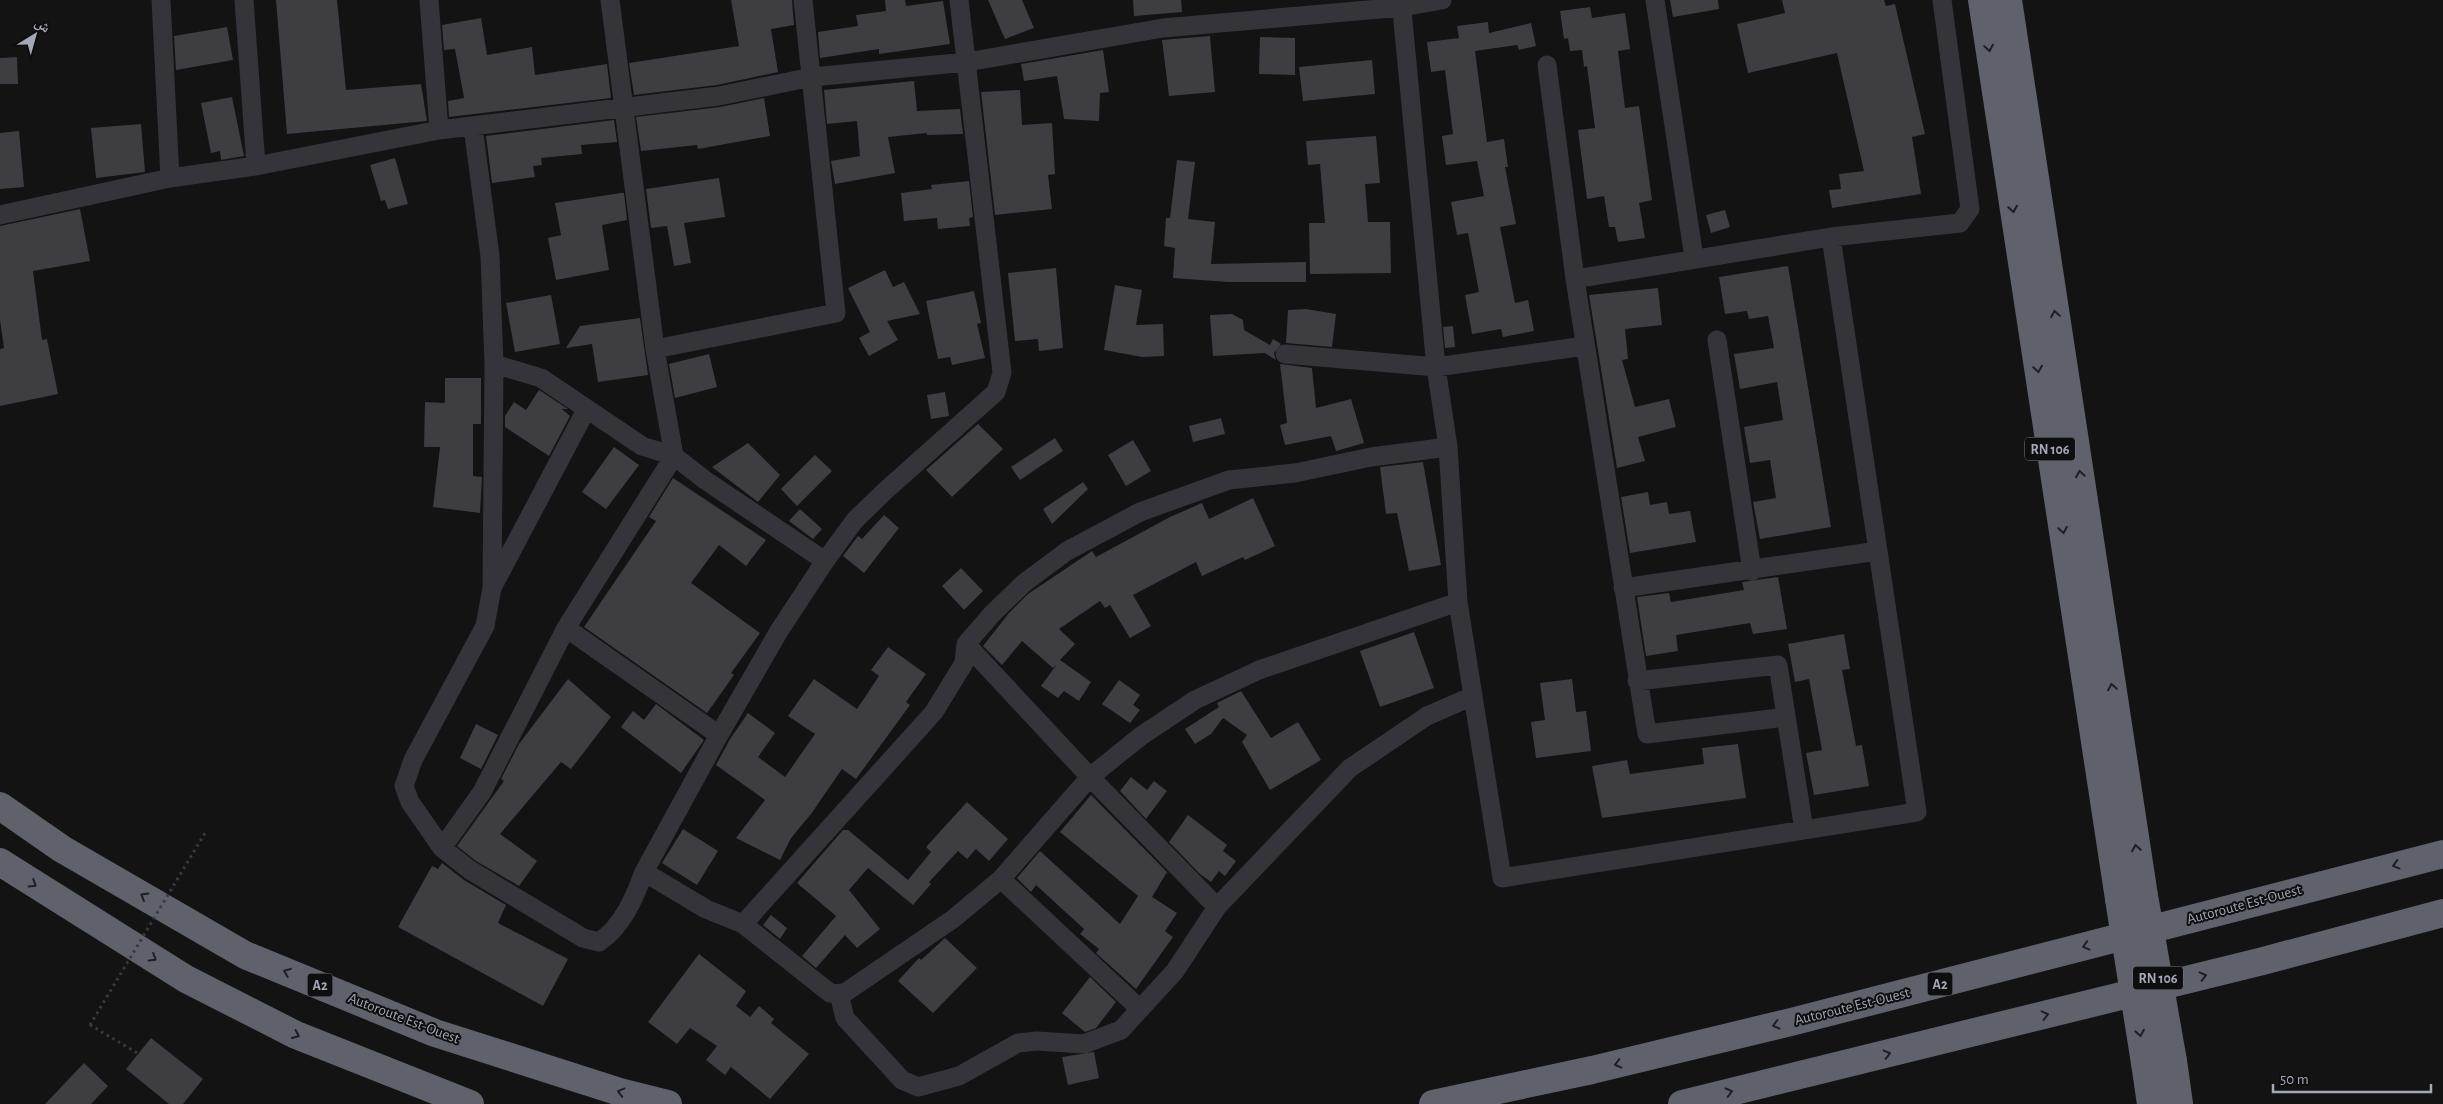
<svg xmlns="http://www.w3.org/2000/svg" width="2443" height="1104" font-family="'Alegreya Sans','Noto Naskh Arabic',sans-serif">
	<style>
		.building { fill: #3d3d42 }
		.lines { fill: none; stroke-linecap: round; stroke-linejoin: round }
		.path { stroke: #3a3b41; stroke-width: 3; stroke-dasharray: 2.5 4; stroke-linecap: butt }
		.street { stroke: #34343a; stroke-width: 19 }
		.highway { stroke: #5f626b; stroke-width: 28 }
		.path-bridge { stroke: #3a3b41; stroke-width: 3; stroke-dasharray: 2.5 4; stroke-linecap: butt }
		.highway-bridge { stroke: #5f626b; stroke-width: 28 }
		.oneway { stroke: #1e1f21 }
		.labels { text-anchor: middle; stroke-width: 4; stroke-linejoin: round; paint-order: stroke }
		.shield { fill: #0e0e0f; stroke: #777a84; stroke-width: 1 }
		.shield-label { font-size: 14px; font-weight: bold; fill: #a4a8b6 }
		.street-label { font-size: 15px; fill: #a4a8b6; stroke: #0e0e0f }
	</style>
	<rect width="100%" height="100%" fill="#131314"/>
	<path class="building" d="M276 0H337L346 90 421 84 427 121 287 134Z
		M731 0H792L794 25 771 29 778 72 717 85 634 95 629 63 739 46Z
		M885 0H905L906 6 943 1 950 44 879 54V49L820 58 818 32 858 26 856 15 886 11Z
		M988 0H1022L1034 28 1005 39Z
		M1133 0H1181L1182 12 1134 16Z
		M1670 0H1718L1719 9 1673 17Z
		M1782 0H1884L1886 6 1895 4 1925 134 1912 137 1921 194 1832 208 1829 190 1841 189 1839 174 1864 171 1837 53 1748 73 1737 24 1785 13Z
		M1590 7 1592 18 1625 13 1630 49 1618 51 1625 108 1639 106 1652 200 1639 203 1645 238 1618 242 1615 227H1609L1604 196 1587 199 1578 130 1595 128 1587 66 1584 67 1582 50 1570 51 1568 38 1564 39 1560 11Z
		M481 18 487 55 532 47 535 75 607 64 611 98 449 117 448 101 464 98 455 49 444 50 442 25Z
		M1488 22 1489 33 1531 23 1536 46 1519 50 1517 45 1475 51 1487 142 1504 139 1508 167H1505L1516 224 1500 227 1515 303 1528 300 1534 331 1503 337 1501 329 1472 334 1465 295 1479 292 1468 233 1457 235 1451 202 1484 196 1477 161 1446 165 1442 136 1453 134 1445 70 1431 72 1427 42 1459 38 1457 26Z
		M227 27 233 60 176 70 174 36Z
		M1210 36 1215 92 1169 96 1162 40Z
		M1260 37 1295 38V75L1259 74Z
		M1103 50 1109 92 1100 93 1099 121 1064 119 1057 76 1024 81 1021 64Z
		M17 57 18 84H0V58Z
		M1372 60 1375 94 1303 101 1299 67Z
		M914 81 917 111 960 109 963 134 927 135V133L888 137 895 173 835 184 831 161 860 156 857 121 827 124 824 90Z
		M1020 90 1022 125 1052 123 1055 174 1048 175 1052 209 995 215 981 92Z
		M232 97 244 156 221 160 220 151 211 153 201 103Z
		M764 98 770 136 698 149 697 145 641 151 636 117 720 107Z
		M614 120 617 142 581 145 582 154 541 158 542 165 533 166 535 177 492 183 486 136Z
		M141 124 145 172 96 178 91 128Z
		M19 131 24 187 0 189V133Z
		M1376 136 1380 183 1365 184 1368 222H1390L1391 273 1310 274 1309 223H1325L1320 164 1308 165 1306 141Z
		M395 158 408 204 388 209 385 200 381 201 370 165Z
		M1177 160 1195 162 1188 219 1215 222 1211 264 1306 262V282H1229L1173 278 1175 248 1164 246 1166 218H1170Z
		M719 178 725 217 684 223 691 263 674 266 667 226 651 228 646 189Z
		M969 181 973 217 969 218 970 226 938 229 937 218 904 221 901 193 932 189 931 185Z
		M621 193H624L627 220 602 225 609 270 556 280 548 238 561 235 555 203Z
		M80 209 90 261 33 271 42 340 47 339 58 394 0 406V349L4 348 0 320V226Z
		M1725 210 1730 227 1711 233 1706 215Z
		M1788 266 1831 527 1760 539 1753 502 1776 498 1770 460 1750 463 1744 427 1783 420 1777 382 1740 389 1734 354 1774 348 1768 316 1749 319 1747 311 1725 314 1719 277Z
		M1056 268 1063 348 1039 351 1038 339 1015 341 1008 273Z
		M885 270 893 287 904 282 920 314 887 321 898 340 869 356 859 338 870 332 848 288Z
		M1115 285 1142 290 1136 325 1163 324 1164 356 1142 357 1104 350Z
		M1658 288 1662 325 1625 329 1628 359 1622 360 1635 407 1669 399 1676 427 1638 437 1645 461 1617 468 1589 295Z
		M974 291 981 323 977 324 985 358 952 365 950 357 938 359 926 301Z
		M551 295 560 344 515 352 506 303Z
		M1306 309 1336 314 1332 347 1286 343 1288 310Z
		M1232 314 1243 320 1244 330 1270 345 1273 339 1281 344 1274 353 1276 360 1265 353 1213 356 1210 315Z
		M640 318 648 375 598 382 592 344 566 348 580 326Z
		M1453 326 1455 347 1445 348 1443 327Z
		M709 354 717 387 675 398 669 364Z
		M1280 364 1312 368 1316 408 1351 399 1364 443 1336 451 1331 436 1285 445 1280 425 1287 423Z
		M445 378H481V424H473V476L482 477 480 513 433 507 440 447H424L425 402 445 403Z
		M539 390 568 409H562L570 416 549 456 505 427V416L514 402 526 410Z
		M945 392 949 416 931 419 927 395Z
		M1221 418 1225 434 1193 442 1189 426Z
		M978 424 1003 449 952 497 926 470Z
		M1055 438 1063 451 1020 480 1011 467Z
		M1133 440 1151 471 1126 486 1108 455Z
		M748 443 780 475 758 502 712 467Z
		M614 447 639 465 606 509 582 492Z
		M815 455 832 471 797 506 781 489Z
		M1423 462 1441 565 1409 571 1397 513 1386 514 1380 467Z
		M673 478 766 540 746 566 719 545 691 583 760 633 731 673 734 675 707 713 584 627 656 521 649 517Z
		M1083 482 1088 489 1052 524 1043 509Z
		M1648 492 1650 505 1667 502 1669 514 1690 511 1696 542 1630 553 1621 497Z
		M1253 498 1275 546 1245 560 1243 557 1202 576 1196 562 1133 595 1151 626 1130 638 1110 605 1105 608 1100 601 1059 629 1075 644 1060 660 1091 682 1079 701 1064 691 1058 698 1041 686 1057 664 1053 668 1022 641 1002 665 983 646 1009 613 1028 594 1092 551 1096 557 1170 517 1202 503 1209 519Z
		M800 509 822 529 813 539 789 521Z
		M884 515 899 528 864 573 843 556 858 536 862 539Z
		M961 568 983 591 964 610 942 586Z
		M1778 577 1787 629 1753 634 1750 623 1676 635 1678 651 1646 656 1637 597 1669 593 1671 602 1744 590 1742 582Z
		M1414 632 1434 688 1380 707 1360 651Z
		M1844 634 1850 669 1842 670 1856 746 1862 745 1869 786 1814 795 1806 753 1822 750 1809 679 1795 682 1788 644Z
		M888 647 926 674 906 702 910 705 856 779 842 769 811 814 791 838 780 860 736 838 765 800 716 765 730 739 748 713 775 733 758 757 785 777 815 734 788 716 814 679 857 709 879 676 871 670Z
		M568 679 611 717 571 769 561 762 500 834 537 861 519 886 476 861 457 846 504 781 501 779 519 744Z
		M1572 679 1576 712 1586 711 1591 751 1536 758 1531 722 1545 720 1540 683Z
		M1119 680 1140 695 1133 705 1140 710 1130 723 1102 704Z
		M1241 691 1271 738 1298 722 1321 760 1270 790 1242 742 1247 735 1223 718 1211 734 1195 744 1185 729 1219 707 1217 703Z
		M656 704 704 740 681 773 621 727 633 711 644 720Z
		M476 724 498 735 481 769 460 758Z
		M1738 744 1746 798 1602 818 1592 766 1627 760 1630 774 1704 764 1702 748Z
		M1131 777 1147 790 1154 781 1167 791 1146 819 1120 791Z
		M1091 795 1167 872 1152 897 1177 913 1165 931 1173 937 1136 989 1096 953 1099 949 1080 934 1084 929 1036 885 1031 892 1017 878 1040 851 1120 924 1138 896 1060 832Z
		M967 802 1008 839 989 861 976 849 967 859 958 851 929 882 931 884 913 905 868 868 849 890 880 929 857 948 845 935 816 968 802 956 836 916 797 883 843 830H848L908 880 931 852 926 847Z
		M1188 815 1227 845 1223 851 1236 861 1225 876 1219 871 1211 882 1200 874 1169 842Z
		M683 829 718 851 697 885 662 863Z
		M442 863 464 880 506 905 498 923 568 959 543 1006 398 927 432 866 438 869Z
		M771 915 787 928 780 939 763 925Z
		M945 938 977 968 933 1013 898 981 919 958 921 960Z
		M699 954 746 991 736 1006 750 1017 759 1006 774 1019 771 1023 809 1054 770 1099 731 1067 725 1075 706 1060 717 1046 690 1028 677 1044 648 1022Z
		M1090 977 1116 1002 1096 1028 1085 1032 1062 1013Z
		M151 1038 203 1079 183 1104H169L126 1069Z
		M1094 1052 1099 1078 1068 1085 1062 1057Z
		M84 1063 108 1086 91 1104H45Z"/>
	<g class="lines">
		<path class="path" d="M90 1025 139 1054"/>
		<path class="street" d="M161 0 170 178
			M244 0 256 166
			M429 0 439 130
			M610 0 655 349 674 456 705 480 825 561
			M1401 0 1436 367 1448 447 1458 602 1502 878 1917 812 1831 237 1575 279
			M1655 0 1694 258
			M1547 65 1575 279 1647 734 1786 717
			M473 127 490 256 494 364 492 588 485 626 413 760 404 786 410 802 442 848 470 870 583 938 599 942C622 927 635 897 644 872L719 735 779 631 825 561 855 520 885 491 996 392 1002 373 959 0
			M0 215 170 178 256 166 439 130 719 96 812 77 967 62 1163 28 1402 7 1442 0
			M1831 237 1960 223 1970 209 1942 0
			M1717 340 1752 571
			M655 349 836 313 803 0
			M1285 354 1436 367 1585 346
			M493 586 586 410
			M1623 588 1878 551
			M566 628 719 735
			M966 644 1090 777 1217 907
			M1637 681 1778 665 1804 830
			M442 848 482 792 566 628 674 456 642 446 541 378 494 364
			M644 872 706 909 743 924 830 993 839 994 846 992 953 919 1001 879 1090 777 1141 736 1195 700 1259 670 1458 602
			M1001 879 1140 1009
			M743 924 934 712 964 663 966 644 992 614 1024 583 1067 551 1140 512 1229 480 1295 473 1371 457 1448 447
			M839 994 845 1018 902 1080 918 1087 959 1076 1018 1043 1037 1041 1084 1044 1121 1030 1175 971 1217 907 1350 768 1427 716 1473 696"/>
		<path class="highway" d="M1982 0 2119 899
			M2008 0 2144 896
			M0 806 62 849 245 955 435 1033 620 1092 668 1104
			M0 862 186 979 296 1035 470 1104
			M2173 1061 2179 1104
			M2145 1063 2151 1104
			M1433 1104 1592 1070 1791 1022 2443 854
			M1682 1104 2263 961 2443 913"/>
		<path class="path-bridge" d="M90 1025 205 833"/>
		<path class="highway-bridge" d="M2144 896 2173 1061
			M2119 899 2145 1063"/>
	</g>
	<defs><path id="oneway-chevron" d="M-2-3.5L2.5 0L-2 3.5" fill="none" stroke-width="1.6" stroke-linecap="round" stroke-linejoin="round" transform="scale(1.25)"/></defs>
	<g class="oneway">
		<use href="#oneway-chevron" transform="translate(1989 48) rotate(81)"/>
		<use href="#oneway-chevron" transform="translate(2013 209) rotate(81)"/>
		<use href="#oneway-chevron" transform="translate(2055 314) rotate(-99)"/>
		<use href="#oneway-chevron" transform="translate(2038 369) rotate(81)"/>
		<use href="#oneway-chevron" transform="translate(2080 474) rotate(-99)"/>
		<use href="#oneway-chevron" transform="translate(2063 530) rotate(81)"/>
		<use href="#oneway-chevron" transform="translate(2112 687) rotate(-99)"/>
		<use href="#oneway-chevron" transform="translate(2136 848) rotate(-99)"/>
		<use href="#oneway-chevron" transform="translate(2396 865) rotate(165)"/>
		<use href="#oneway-chevron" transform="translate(33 884) rotate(32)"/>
		<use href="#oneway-chevron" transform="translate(144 896) rotate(-150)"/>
		<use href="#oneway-chevron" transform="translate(2086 946) rotate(165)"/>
		<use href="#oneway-chevron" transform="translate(153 958) rotate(32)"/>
		<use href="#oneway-chevron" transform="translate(287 972) rotate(-158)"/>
		<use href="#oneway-chevron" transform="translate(2203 976) rotate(-14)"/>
		<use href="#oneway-chevron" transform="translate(2045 1015) rotate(-14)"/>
		<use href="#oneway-chevron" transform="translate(1776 1025) rotate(166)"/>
		<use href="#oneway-chevron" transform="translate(2140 1033) rotate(81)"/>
		<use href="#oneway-chevron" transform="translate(296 1035) rotate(25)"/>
		<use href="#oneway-chevron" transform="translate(1887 1054) rotate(-14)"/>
		<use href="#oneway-chevron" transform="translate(1618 1064) rotate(166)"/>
		<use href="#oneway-chevron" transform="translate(621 1092) rotate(-165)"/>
		<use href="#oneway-chevron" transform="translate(1729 1092) rotate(-14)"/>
	</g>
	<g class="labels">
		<g class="shield">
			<rect x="2025" y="437.5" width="50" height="23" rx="4"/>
			<rect x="2133" y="966.5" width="50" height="23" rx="4"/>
			<rect x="1927.5" y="972.5" width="25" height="23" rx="4"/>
			<rect x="307.5" y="973.5" width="25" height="23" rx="4"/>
		</g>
		<g class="shield-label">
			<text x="2050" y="454">RN 106</text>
			<text x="2158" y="983">RN 106</text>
			<text x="1940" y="989">A2</text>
			<text x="320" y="990">A2</text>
		</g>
		<g class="street-label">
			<text transform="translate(2244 904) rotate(-15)" y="5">Autoroute Est-Ouest</text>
			<text transform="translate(1852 1006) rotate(-14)" y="5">Autoroute Est-Ouest</text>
			<text transform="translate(404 1018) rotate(21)" y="5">Autoroute Est-Ouest</text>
		</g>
	</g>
	<g transform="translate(35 35) rotate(37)" stroke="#0e0e0f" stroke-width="4" paint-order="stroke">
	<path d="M0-4L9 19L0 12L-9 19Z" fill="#a4a8b6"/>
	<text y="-8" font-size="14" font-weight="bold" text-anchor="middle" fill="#a4a8b6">ش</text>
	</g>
	<path d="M2273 1084v8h158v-8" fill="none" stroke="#a4a8b6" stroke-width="2.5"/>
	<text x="2280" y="1084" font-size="15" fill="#a4a8b6" stroke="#0e0e0f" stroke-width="4" paint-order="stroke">50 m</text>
</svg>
